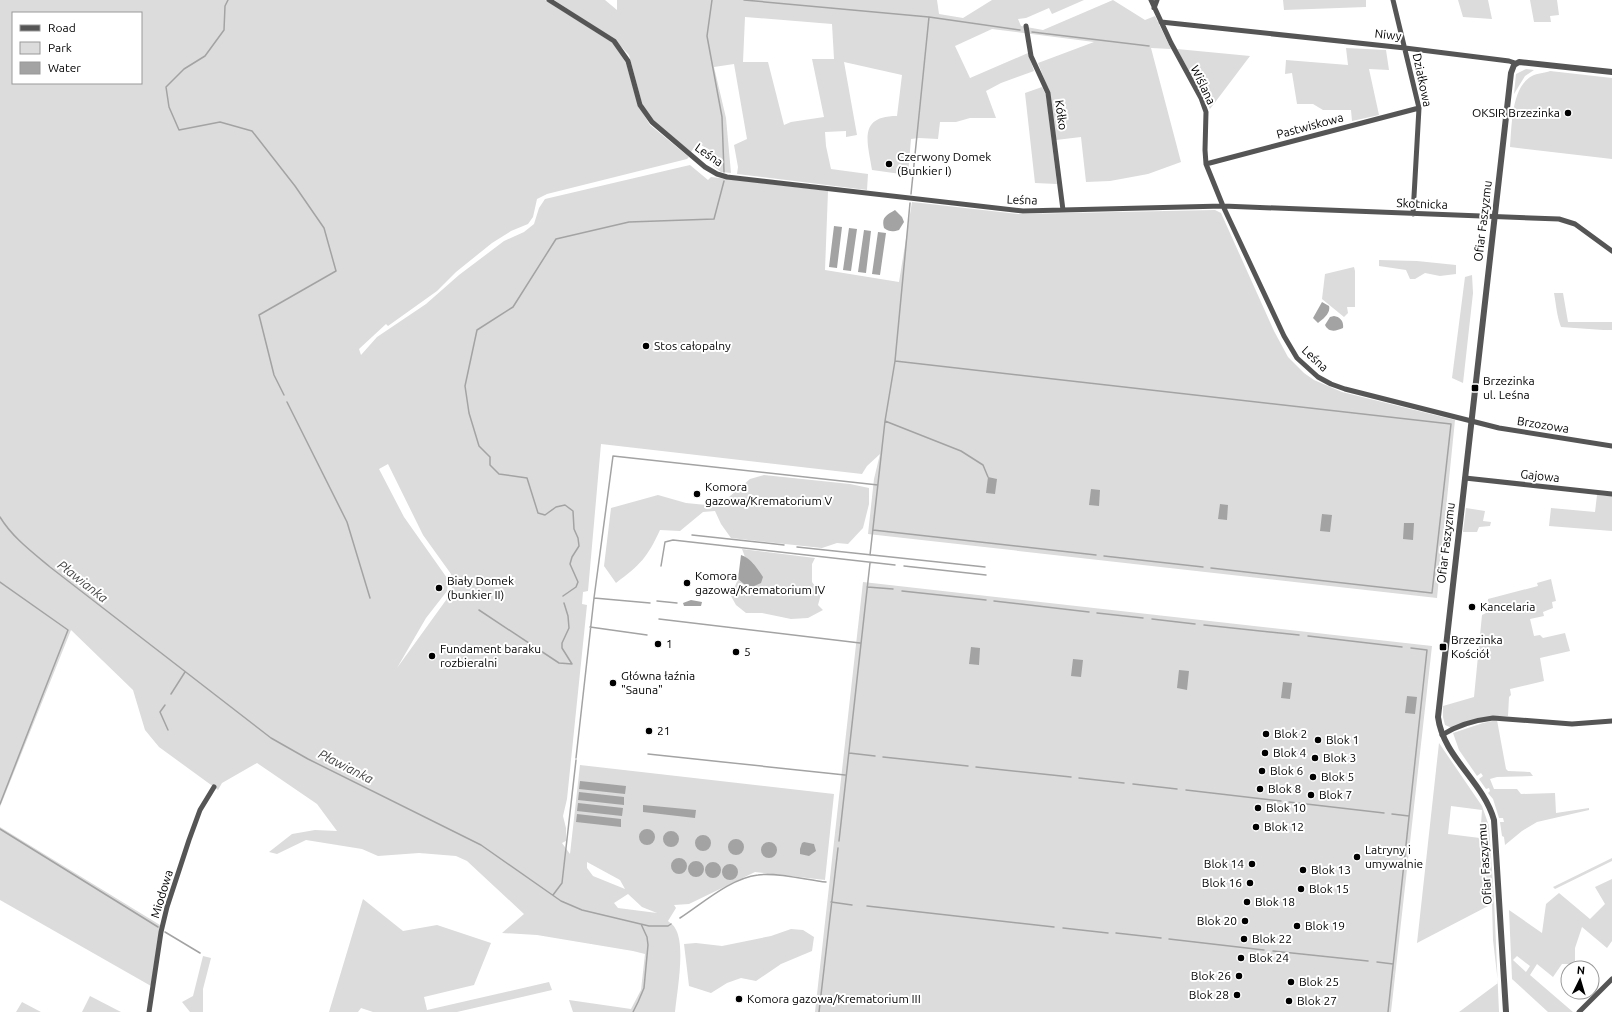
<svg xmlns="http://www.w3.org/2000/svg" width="1612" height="1012" font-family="Ubuntu,sans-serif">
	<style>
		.green { fill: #dcdcdc; fill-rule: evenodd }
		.water { fill: #a3a3a3 }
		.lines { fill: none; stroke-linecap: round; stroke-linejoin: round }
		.stream { stroke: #a3a3a3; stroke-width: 1.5 }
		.minor { stroke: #555; stroke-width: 5 }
		.tertiary { stroke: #555; stroke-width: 6 }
		.poi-dot { fill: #000; stroke: #fff; stroke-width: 1.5 }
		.labels { text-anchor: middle; stroke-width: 4; stroke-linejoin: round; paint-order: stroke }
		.street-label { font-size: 12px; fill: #000; stroke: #fff }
		.poi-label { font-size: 12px; fill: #000; stroke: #fff; text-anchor: start }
		.water-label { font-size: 13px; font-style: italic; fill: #444; stroke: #fff }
	</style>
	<rect width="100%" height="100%" fill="#fff"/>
	<path class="green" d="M0 0H545L613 43 626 63 638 105 650 125 689 157 687 159 547 194 537 199 533 217 528 224 511 231 492 243 456 272 437 291 388 326 386 324 359 349 361 355 377 337 426 304 459 275 504 241 524 232 534 224 539 208 545 199 690 165 708 180 711 177 828 191 825 270 899 282 912 202 1018 214 1215 210 1221 213 1274 331 1288 357 1304 373 1314 380 1342 392 1455 420 1437 598 868 534 874 479 880 454 867 466 862 474 601 444 588 591 583 592 582 604 587 605 567 799 563 816 566 828V841L562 843 570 854 580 765 834 794 825 880 755 872 689 904 674 905 676 908 668 921C670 923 674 925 675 928 686 945 677 991 675 1012H573L569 1000 631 1009 641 990 645 954 633 951 537 935 502 933 524 914 467 861 456 856 419 853 378 856 362 849 306 840 277 854 269 852 292 834 315 830 337 831 317 804 257 763 222 783 218 790 159 747 145 730 133 690 71 630 0 807ZM13 13H141V83H13ZM388 464 423 535 451 574 453 584 449 596 397 668 426 618 447 591 448 583 447 578 404 517 379 469ZM587 862 620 880 625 889 593 876 587 868ZM628 894 642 907 657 913 618 908 614 903Z
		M554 0H605L617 10V0H937L939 14 963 18 992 0H1084L1052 14 1049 8 1026 18 1018 19 1021 26 1043 30 1113 0 1145 20 1155 16 1171 49 1151 48 1181 162 1148 174 1110 181 1086 182 1081 137 1056 140 1050 94 1038 63 1094 42 992 29 955 46 970 78 1028 53 1034 71 1001 83 986 91 996 118H970L956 122H940L938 139 919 138 911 139 908 175 872 170C868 143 857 116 897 116L902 75 844 62 857 135 846 137V131L825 132 826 146 831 169 868 174 867 190 737 174 738 167 734 145 747 139 734 64 714 67 726 118 731 173 721 172 713 166 712 151 697 143 691 152 653 121 643 107 629 55 614 39ZM745 17 832 24 834 59H812L824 117 791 122 784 125 768 62H743Z
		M1283 0H1366V7L1284 10Z
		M1458 0H1488L1492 19 1463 17Z
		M1530 0H1557L1559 15 1550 16 1551 22H1534Z
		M1346 48 1386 50 1389 70 1369 69 1379 115 1352 121 1351 110H1323L1313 104H1297L1292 73 1285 74 1286 60 1348 65Z
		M1177 49 1250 56 1210 109Z
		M1526 69 1534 70 1525 76 1514 94 1516 74Z
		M1550 71 1612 78V159L1510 147C1512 126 1511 87 1532 76 1537 73 1545 73 1550 71Z
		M1042 87 1046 95 1057 184 1035 183 1025 93Z
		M1379 260 1417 261 1456 265V274L1440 276 1425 273 1415 279H1410L1406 270 1379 266Z
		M1354 267 1355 271V307H1347L1348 313 1344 317 1322 299 1325 274Z
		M1472 275 1473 293 1463 383 1452 378 1465 277Z
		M1554 293H1563L1568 322H1612V330H1603L1561 327C1557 317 1556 304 1554 293Z
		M764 475 850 484 869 488V504L863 528 848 544 837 543 822 548 731 538 721 524 715 511 703 512 680 531 660 530C647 558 641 564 616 583L604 566 611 508 658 495 686 503 727 507 729 497 750 479Z
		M1597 495 1612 496V531L1549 526 1551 508 1595 512Z
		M1466 508 1485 511 1483 521 1491 522 1490 526 1479 527 1477 532H1463Z
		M742 549 815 558 812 564V582L821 594 818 605 823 610 808 618 791 619 762 613H746L736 605 731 596 738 579 745 585 754 564 745 557Z
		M1551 579 1556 601 1552 602 1553 608 1543 612 1544 616 1530 619 1534 636 1540 635 1543 638 1565 633 1570 651 1540 658 1544 681 1510 689 1511 695 1509 697 1508 716H1498L1452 728 1445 725 1443 717V706L1474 697 1482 615 1486 613 1488 599 1538 586 1537 583Z
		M863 582 1432 646 1391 1012H815Z
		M1497 720 1506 769 1508 771 1530 772 1533 776 1497 777 1490 779 1494 789H1517L1521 794 1555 793 1556 813 1589 808V810L1537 822 1522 831 1505 845 1504 837 1502 836 1500 822H1504L1503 818H1499L1493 799 1488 793 1490 791 1489 788 1486 789 1479 779 1483 776 1481 773 1477 776 1459 750 1453 733 1483 723Z
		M1439 743 1482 806 1489 826 1494 899 1499 1012H1459L1498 983 1493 940 1492 904 1417 943ZM1451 806 1482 810 1480 838 1448 834Z
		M0 827 160 925 151 986 0 900Z
		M1612 858V861L1555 889 1553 887Z
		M1612 879V941L1607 948 1582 927 1575 948V967L1570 964H1562L1553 977 1537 964 1530 975 1573 1012H1548L1512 979 1509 910 1542 933 1546 904 1559 893 1590 919 1605 904 1595 887ZM1517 956 1530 966 1526 972 1513 960Z
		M363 899 403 931 437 925 491 943 474 985 424 997 427 1010 549 982 552 990 457 1012H373L361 1008 358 1012H329Z
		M791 929 803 930 814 937 812 951 781 964 756 981 741 978 727 983 711 993 689 986 684 944 696 943 722 946 771 936Z
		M203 956 211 958 203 989V1012H190L182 1002 193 996Z
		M90 996 121 1012H82Z
		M22 1002 41 1012H16Z"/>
	<path class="water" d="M895 210 902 217 904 222 899 230C893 232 889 232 884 228 881 217 887 215 895 210Z
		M834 226 842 227 837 268 829 267Z
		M849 228 857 229 851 271 843 270Z
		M864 230 871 231 866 273 858 272Z
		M878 232 886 233 880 275 872 274Z
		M1322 302 1329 306C1331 313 1323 319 1318 323L1313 318Z
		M1334 316C1340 317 1344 321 1343 328 1336 331 1329 333 1325 325L1330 317Z
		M988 477 997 479 995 494 986 493Z
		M1091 489 1100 490 1099 506 1089 505Z
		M1220 504 1228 505 1227 520 1218 519Z
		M1322 514 1332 515 1330 532 1320 531Z
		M1404 523H1414L1413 540 1403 539Z
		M741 555C751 558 757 568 763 577L761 583 752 587 745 585 738 579Z
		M691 600 702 602 701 606H684L683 603Z
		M971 647 980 648 979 665 969 664Z
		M1073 659 1083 660 1081 677 1071 676Z
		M1179 670 1189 671 1187 690 1177 688Z
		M1283 682 1292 683 1290 699 1281 698Z
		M1407 696 1417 697 1415 714 1405 713Z
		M580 781 626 786 625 794 579 789Z
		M579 792 624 797V805L578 800Z
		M578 803 623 808 622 816 577 811Z
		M643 805 696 810 695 818 643 812Z
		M577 814 621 819V827L576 822Z
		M639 837a8 8 0 1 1 16 0a8 8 0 1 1-16 0Z
		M663 839a8 8 0 1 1 16 0a8 8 0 1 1-16 0Z
		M695 843a8 8 0 1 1 16 0a8 8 0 1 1-16 0Z
		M728 847a8 8 0 1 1 16 0a8 8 0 1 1-16 0Z
		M761 850a8 8 0 1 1 16 0a8 8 0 1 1-16 0Z
		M804 842 814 844 816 851 809 856 800 854V849L802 843Z
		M671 866a8 8 0 1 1 16 0a8 8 0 1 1-16 0Z
		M688 869a8 8 0 1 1 16 0a8 8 0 1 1-16 0Z
		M705 870a8 8 0 1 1 16 0a8 8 0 1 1-16 0Z
		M722 872a8 8 0 1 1 16 0a8 8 0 1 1-16 0Z"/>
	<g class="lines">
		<path class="stream" d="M228 0 225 6 224 30 205 56 184 69 166 87 169 107 179 130 220 122 252 131 295 186 324 228 336 271 259 315 274 375 284 395
			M712 0 707 36 722 117 724 172
			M744 0 929 17 1020 30
			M1032 32 1149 46
			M911 194 929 17
			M895 361 1451 424 1432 593 1211 568
			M287 402 347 522 370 598
			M885 421 961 451 983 465 988 477
			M0 517C12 537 32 552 50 567L271 738 308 759 481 845 561 901 582 910 649 926H668L671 924
			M873 530 1096 555
			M692 535 784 545
			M797 547 985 567
			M870 555 885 421 895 361 910 203
			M1104 556 1203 567
			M661 566 665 542 673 540 895 565
			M904 566 986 575
			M0 582 68 630 0 804
			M867 587 893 589
			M902 591 986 600
			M563 596 576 587 578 582 570 564 572 557 579 546 578 538 574 529 573 511 565 505 556 507 545 515 538 513 527 478 499 474 490 465V457L479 446 469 413 465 386 477 330 513 307 556 239 629 222 714 219 724 181
			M594 598 650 603
			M657 601 677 603
			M994 601 1089 612
			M479 610 559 663 572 664 562 648V643L569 628 568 616 564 603
			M1097 613 1143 618
			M659 619 860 643
			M1152 619 1195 624
			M1204 625 1299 635
			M590 627 647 635
			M1308 636 1402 647
			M171 694 185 672
			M165 705 160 712 168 730
			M849 753 875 756
			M648 754 845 775
			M883 757 968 766
			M576 758 594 598 613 456 878 485
			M976 767 1071 777
			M1079 778 1124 783
			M1133 784 1177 789
			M1186 790 1281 801
			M1289 802 1384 813
			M1392 814 1409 816
			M0 829 158 927
			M839 841 870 563
			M553 895 562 883 576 760
			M831 902 852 905
			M867 906 1054 927
			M680 918C703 903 731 878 758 875 777 872 807 880 826 882
			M1063 928 1108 933
			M165 932 200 953
			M1116 933 1161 938
			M1169 939 1264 950
			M1273 951 1368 961
			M1377 962 1393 964
			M633 1012 638 1002 644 988 648 945 647 937 641 924
			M819 1012 838 848
			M1388 1012 1427 650 1411 648"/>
		<path class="minor" d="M549 0 614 41 628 61 640 105 652 122 705 167 717 174 727 177 1023 211 1223 206 1284 336 1297 358 1318 377 1331 384 1345 389 1499 428 1612 446
			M1151 0 1171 43 1201 98 1206 112 1205 150 1206 164 1223 206 1559 219 1575 224 1612 251
			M1393 0 1419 108 1413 214
			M1154 8 1157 0
			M1161 22 1405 48 1509 61 1515 63
			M1026 26 1031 56 1048 93 1063 210
			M1206 164 1419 108
			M1465 478 1612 494
			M1442 735C1456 726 1476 720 1493 718L1572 724 1612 721
			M149 1012 161 932 167 907 189 840 200 810 214 787
			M1579 1012 1612 979"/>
		<path class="tertiary" d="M1506 1012 1494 820C1483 781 1443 757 1438 717L1511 73 1514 65 1519 62 1612 72"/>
	</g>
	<g class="poi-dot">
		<circle cx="1568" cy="113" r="4"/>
		<circle cx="889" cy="164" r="4"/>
		<circle cx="646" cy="346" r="4"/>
		<rect x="1471" y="384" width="8" height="8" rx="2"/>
		<circle cx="697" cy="494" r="4"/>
		<circle cx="687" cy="583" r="4"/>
		<circle cx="439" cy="588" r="4"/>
		<circle cx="1472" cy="607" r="4"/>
		<circle cx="658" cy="644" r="4"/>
		<rect x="1439" y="643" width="8" height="8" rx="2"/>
		<circle cx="736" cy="652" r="4"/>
		<circle cx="432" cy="656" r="4"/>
		<circle cx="613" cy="683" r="4"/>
		<circle cx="649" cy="731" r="4"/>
		<circle cx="1266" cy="734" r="4"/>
		<circle cx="1318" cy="740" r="4"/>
		<circle cx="1265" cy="753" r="4"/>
		<circle cx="1315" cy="758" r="4"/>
		<circle cx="1262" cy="771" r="4"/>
		<circle cx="1313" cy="777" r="4"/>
		<circle cx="1260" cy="789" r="4"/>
		<circle cx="1311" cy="795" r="4"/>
		<circle cx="1258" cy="808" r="4"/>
		<circle cx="1256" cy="827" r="4"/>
		<circle cx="1357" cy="857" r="4"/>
		<circle cx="1252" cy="864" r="4"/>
		<circle cx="1303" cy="870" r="4"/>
		<circle cx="1250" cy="883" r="4"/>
		<circle cx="1301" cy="889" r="4"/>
		<circle cx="1247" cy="902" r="4"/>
		<circle cx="1245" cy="921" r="4"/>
		<circle cx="1297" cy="926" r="4"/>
		<circle cx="1244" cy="939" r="4"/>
		<circle cx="1241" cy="958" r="4"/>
		<circle cx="1239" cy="976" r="4"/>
		<circle cx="1291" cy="982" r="4"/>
		<circle cx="1237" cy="995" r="4"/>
		<circle cx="739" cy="999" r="4"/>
		<circle cx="1289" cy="1001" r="4"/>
	</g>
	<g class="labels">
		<g class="street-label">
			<text transform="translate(1388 35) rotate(6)" y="4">Niwy</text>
			<text transform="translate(1422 80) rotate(78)" y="4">Działkowa</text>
			<text transform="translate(1203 85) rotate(64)" y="4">Wiślana</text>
			<text transform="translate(1061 115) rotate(82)" y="4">Kółko</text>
			<text transform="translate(1310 126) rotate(-15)" y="4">Pastwiskowa</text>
			<text transform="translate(709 155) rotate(35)" y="4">Leśna</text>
			<text transform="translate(1022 200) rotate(2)" y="4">Leśna</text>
			<text transform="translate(1422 204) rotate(2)" y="4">Skotnicka</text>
			<text transform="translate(1483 221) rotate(-83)" y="4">Ofiar Faszyzmu</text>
			<text transform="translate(1315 359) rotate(43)" y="4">Leśna</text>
			<text transform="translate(1543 425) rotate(9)" y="4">Brzozowa</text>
			<text transform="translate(1540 476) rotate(6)" y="4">Gajowa</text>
			<text transform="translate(1446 543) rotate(-83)" y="4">Ofiar Faszyzmu</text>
			<text transform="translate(1485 864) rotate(-94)" y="4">Ofiar Faszyzmu</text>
			<text transform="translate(162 894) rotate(-73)" y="4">Miodowa</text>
		</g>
		<g class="poi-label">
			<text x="1560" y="117" text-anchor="end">OKSIR Brzezinka</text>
			<text x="897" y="161">Czerwony Domek<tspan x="897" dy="14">(Bunkier I)</tspan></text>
			<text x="654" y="350">Stos całopalny</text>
			<text x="1483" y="385">Brzezinka<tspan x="1483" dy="14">ul. Leśna</tspan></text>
			<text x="705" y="491">Komora<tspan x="705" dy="14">gazowa/Krematorium V</tspan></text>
			<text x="695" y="580">Komora<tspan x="695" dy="14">gazowa/Krematorium IV</tspan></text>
			<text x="447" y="585">Biały Domek<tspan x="447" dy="14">(bunkier II)</tspan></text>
			<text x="1480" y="611">Kancelaria</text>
			<text x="1451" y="644">Brzezinka<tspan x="1451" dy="14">Kościół</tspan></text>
			<text x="666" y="648">1</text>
			<text x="440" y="653">Fundament baraku<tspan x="440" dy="14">rozbieralni</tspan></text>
			<text x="744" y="656">5</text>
			<text x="621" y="680">Główna łaźnia<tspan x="621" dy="14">"Sauna"</tspan></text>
			<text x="657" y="735">21</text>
			<text x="1274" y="738">Blok 2</text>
			<text x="1326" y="744">Blok 1</text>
			<text x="1273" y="757">Blok 4</text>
			<text x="1323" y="762">Blok 3</text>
			<text x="1270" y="775">Blok 6</text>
			<text x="1321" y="781">Blok 5</text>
			<text x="1268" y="793">Blok 8</text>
			<text x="1319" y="799">Blok 7</text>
			<text x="1266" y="812">Blok 10</text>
			<text x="1264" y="831">Blok 12</text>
			<text x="1365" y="854">Latryny i<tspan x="1365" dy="14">umywalnie</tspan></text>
			<text x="1244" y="868" text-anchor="end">Blok 14</text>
			<text x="1311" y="874">Blok 13</text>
			<text x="1242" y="887" text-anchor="end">Blok 16</text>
			<text x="1309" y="893">Blok 15</text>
			<text x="1255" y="906">Blok 18</text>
			<text x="1237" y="925" text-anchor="end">Blok 20</text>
			<text x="1305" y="930">Blok 19</text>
			<text x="1252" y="943">Blok 22</text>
			<text x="1249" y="962">Blok 24</text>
			<text x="1231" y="980" text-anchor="end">Blok 26</text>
			<text x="1299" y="986">Blok 25</text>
			<text x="1229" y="999" text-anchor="end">Blok 28</text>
			<text x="747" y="1003">Komora gazowa/Krematorium III</text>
			<text x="1297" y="1005">Blok 27</text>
		</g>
		<g class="water-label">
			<text transform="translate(83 581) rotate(38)" y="5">Pławianka</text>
			<text transform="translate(346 766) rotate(27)" y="5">Pławianka</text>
		</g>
	</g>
	<rect x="12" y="12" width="130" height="72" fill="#ffffff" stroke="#999999"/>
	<rect x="20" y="25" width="20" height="6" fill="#555555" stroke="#999999"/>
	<text x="48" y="32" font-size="12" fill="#000000">Road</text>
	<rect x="20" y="42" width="20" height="12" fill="#dcdcdc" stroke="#999999"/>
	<text x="48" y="52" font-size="12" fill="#000000">Park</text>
	<rect x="20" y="62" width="20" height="12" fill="#a3a3a3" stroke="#999999"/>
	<text x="48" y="72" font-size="12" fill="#000000">Water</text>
	<g transform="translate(1580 980) rotate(5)"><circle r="19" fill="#ffffff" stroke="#999999"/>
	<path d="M0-3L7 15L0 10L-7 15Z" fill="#000000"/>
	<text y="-6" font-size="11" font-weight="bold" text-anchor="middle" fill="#000000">N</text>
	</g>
</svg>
